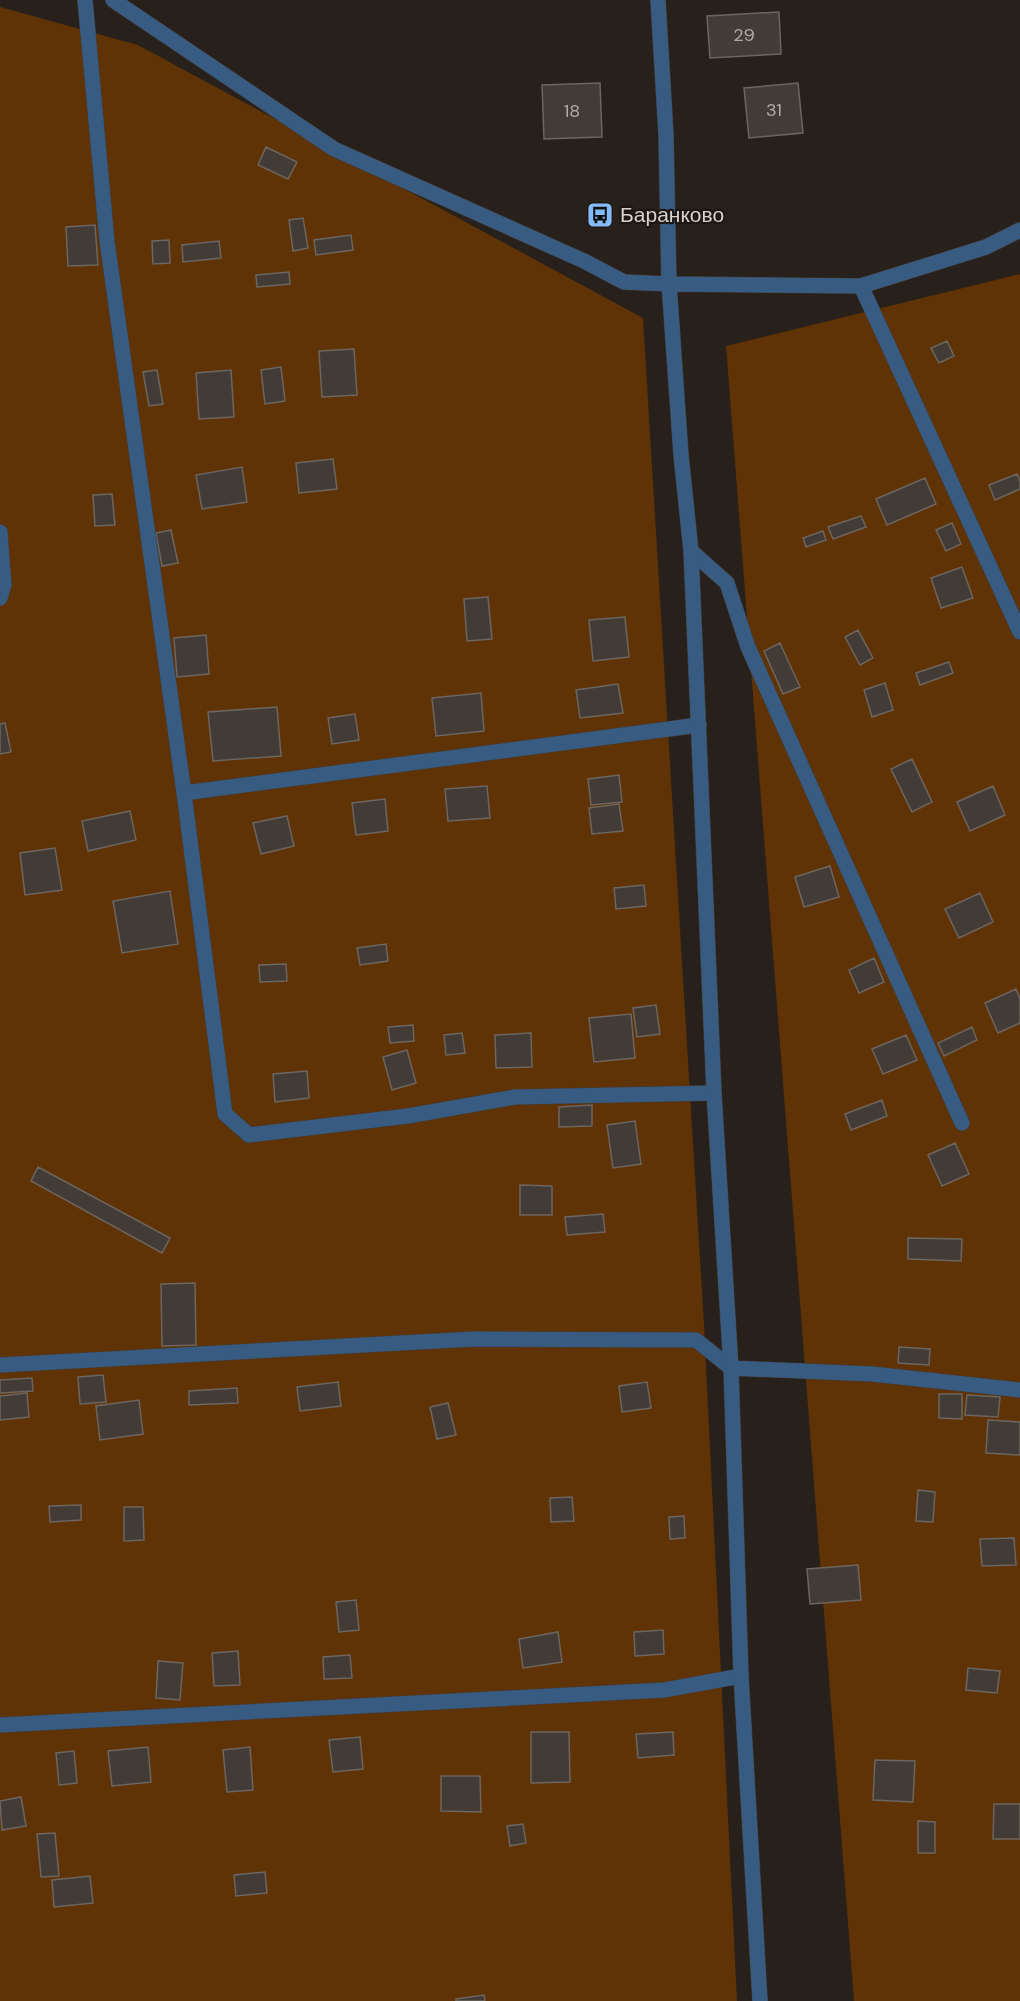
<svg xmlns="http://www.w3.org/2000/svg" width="1020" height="2001" font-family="'DM Sans',sans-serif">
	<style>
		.green { fill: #5f3305 }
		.building { fill: #433c36; stroke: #6d655f; stroke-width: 1.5 }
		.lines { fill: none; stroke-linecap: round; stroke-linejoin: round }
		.lane-casing { stroke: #433c38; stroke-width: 16 }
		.street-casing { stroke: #433c38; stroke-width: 16 }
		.lane { stroke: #385b82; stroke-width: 15 }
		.street { stroke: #385b82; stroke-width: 15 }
		.labels { text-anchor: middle; stroke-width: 4.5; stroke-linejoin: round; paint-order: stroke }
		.number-label { font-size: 18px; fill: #b1aca9 }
		.poi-label { font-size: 21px; fill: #d6d2cf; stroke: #1d1712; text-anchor: start }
	</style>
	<rect width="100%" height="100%" fill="#27201b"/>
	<path class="green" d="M0 7 138 45 643 318 704 1325 737 2001H0Z
		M1020 274V2001H854L726 346Z"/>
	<path class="building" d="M779 12 781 54 710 58 707 16Z
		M600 83 602 137 544 139 542 85Z
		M798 83 803 133 749 138 744 88Z
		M266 147 297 162 288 179 258 165Z
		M303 218 308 248 293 251 289 220Z
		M95 225 98 265 68 266 66 227Z
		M351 235 353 250 316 255 314 240Z
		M169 240 170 263 153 264 152 241Z
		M219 241 221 258 183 262 182 245Z
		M289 272 290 284 257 287 256 275Z
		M947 341 954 356 939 363 931 348Z
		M354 349 357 395 322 397 319 351Z
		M281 367 285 401 265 404 261 370Z
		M157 370 163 404 149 406 143 372Z
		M231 370 234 417 199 419 196 373Z
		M333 459 337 489 299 493 296 463Z
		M242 467 247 502 202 509 196 475Z
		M1017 474 1020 481V489L995 500 989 485Z
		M925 478 936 504 887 525 876 499Z
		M112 494 115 525 95 526 93 495Z
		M861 516 866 527 833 539 828 527Z
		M952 523 961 544 946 551 936 530Z
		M171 530 178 563 162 566 156 533Z
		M823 531 826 540 806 547 803 538Z
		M962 567 973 598 941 608 931 578Z
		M488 597 492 639 467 641 464 599Z
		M625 617 629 657 593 661 589 620Z
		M858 630 873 658 860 665 845 637Z
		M206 635 209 674 177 677 174 638Z
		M780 643 800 687 783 694 764 651Z
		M949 662 953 673 920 685 916 673Z
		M885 683 893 710 872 717 864 690Z
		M618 684 623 713 580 718 576 690Z
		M481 693 484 731 436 736 432 698Z
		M277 707 281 756 213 761 208 712Z
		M355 714 359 740 332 744 328 718Z
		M5 723 11 752 0 754V724Z
		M912 759 932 802 912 812 891 769Z
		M619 775 622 802 591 805 588 779Z
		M487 786 490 818 448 821 445 789Z
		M993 786 1005 815 970 831 957 802Z
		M385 799 388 831 356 835 352 803Z
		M619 804 623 831 592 834 589 808Z
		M130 811 136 840 88 851 82 821Z
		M287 816 294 846 261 854 253 823Z
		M55 848 62 890 25 895 20 853Z
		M830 866 839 897 804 907 795 877Z
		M644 885 646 906 616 909 614 888Z
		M170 891 178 944 122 953 113 901Z
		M980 893 993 922 959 938 945 909Z
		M386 944 388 961 360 965 357 948Z
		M874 958 884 982 859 993 849 970Z
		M286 964 287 981 260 982 259 965Z
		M1016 989 1020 999V1023L998 1033 985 1003Z
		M656 1005 660 1034 637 1037 633 1008Z
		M631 1014 635 1058 594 1062 589 1018Z
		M413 1025 414 1041 390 1043 388 1027Z
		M972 1027 977 1040 944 1056 938 1043Z
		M462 1033 465 1053 446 1055 444 1035Z
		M531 1033 532 1067 496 1068 495 1035Z
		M906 1035 917 1060 883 1074 872 1049Z
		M407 1050 416 1083 392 1090 383 1057Z
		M307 1071 309 1098 275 1102 273 1074Z
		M882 1100 887 1116 851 1130 845 1114Z
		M592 1105V1126L559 1127V1107Z
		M635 1121 641 1164 613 1168 607 1125Z
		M955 1143 969 1174 942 1186 928 1155Z
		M38 1167 170 1238 162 1253 31 1181Z
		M520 1185 552 1186V1215H520Z
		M603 1214 605 1232 567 1235 565 1217Z
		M908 1238 962 1239 961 1261 908 1259Z
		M195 1283 196 1345 162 1346 161 1284Z
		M899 1347 930 1349 929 1365 898 1363Z
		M103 1375 106 1402 80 1404 78 1377Z
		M32 1378 33 1391 0 1393V1380Z
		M338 1382 341 1406 300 1411 297 1387Z
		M647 1382 651 1408 622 1412 619 1386Z
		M237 1388 238 1403 189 1405V1391Z
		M27 1393 29 1417 0 1420V1396Z
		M939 1394H962V1419L939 1418Z
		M967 1395 1000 1397 998 1417 965 1415Z
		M139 1400 143 1434 100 1440 96 1406Z
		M448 1403 456 1435 437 1439 430 1407Z
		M988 1420 1020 1422V1455L986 1453Z
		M918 1490 935 1492 933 1522 916 1521Z
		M572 1497 574 1521 551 1522 550 1498Z
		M81 1505V1520L50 1522 49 1506Z
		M124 1507H143L144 1540 124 1541Z
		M684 1516 685 1538 670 1539 669 1517Z
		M1014 1538 1016 1565 982 1566 980 1539Z
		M858 1565 861 1600 810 1604 807 1569Z
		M356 1600 359 1630 339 1632 336 1602Z
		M663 1630 664 1654 635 1656 634 1632Z
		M558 1632 562 1662 523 1668 519 1639Z
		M238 1651 240 1685 214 1686 212 1653Z
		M350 1655 352 1678 324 1679 323 1657Z
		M158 1661 183 1663 180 1700 156 1698Z
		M968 1668 1000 1671 997 1693 966 1690Z
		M531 1732H569L570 1782 531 1783Z
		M673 1732 674 1755 638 1758 636 1734Z
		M360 1737 363 1769 333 1772 329 1740Z
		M148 1747 151 1782 112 1786 108 1751Z
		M250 1747 253 1790 227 1792 223 1750Z
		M74 1751 77 1783 59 1785 56 1753Z
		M875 1760 915 1761 913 1802 873 1800Z
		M441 1776H480L481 1812 441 1811Z
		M21 1797 26 1826 2 1830 0 1801Z
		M994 1804H1020V1839H993Z
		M918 1821 935 1822V1853H918Z
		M523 1824 526 1843 510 1846 507 1826Z
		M55 1833 59 1876 41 1877 37 1834Z
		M265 1872 267 1893 236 1896 234 1875Z
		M90 1876 93 1903 54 1907 52 1880Z
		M484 1995 485 2001H456V1999Z"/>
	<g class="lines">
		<defs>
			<path id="lane" d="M85 0 107 241 184 793 225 1114 249 1135 408 1116 515 1097 714 1093
				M861 286 1020 632
				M0 532 4 585 0 598
				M691 551 727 583 748 647 962 1123
				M184 793 699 725
				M0 1365 474 1339 696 1340 731 1368
				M0 1725 664 1690 741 1676"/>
			<path id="street" d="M113 0 334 149 584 261 624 282 669 284 681 455 691 551 714 1093 731 1368 741 1676 760 2001
				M658 0 666 135 669 284 861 286 986 247 1020 230
				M731 1368 872 1374 1020 1390"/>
		</defs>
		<use href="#lane" class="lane-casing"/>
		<use href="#street" class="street-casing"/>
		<use href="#lane" class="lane"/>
		<use href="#street" class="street"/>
	</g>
	<defs>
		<symbol id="bus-square" viewBox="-11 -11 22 22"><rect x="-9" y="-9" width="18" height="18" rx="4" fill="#84bcfb" stroke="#1d1712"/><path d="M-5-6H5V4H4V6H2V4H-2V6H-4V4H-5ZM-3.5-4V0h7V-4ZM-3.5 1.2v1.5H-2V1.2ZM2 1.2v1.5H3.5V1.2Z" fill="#111"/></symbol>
	</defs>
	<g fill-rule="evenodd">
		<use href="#bus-square" x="585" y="200" width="30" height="30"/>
	</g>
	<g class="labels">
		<g class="number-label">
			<text x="744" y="41">29</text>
			<text x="774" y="116">31</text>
			<text x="572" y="117">18</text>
		</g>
		<g class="poi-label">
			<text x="620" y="222">Баранково</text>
		</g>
	</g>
</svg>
